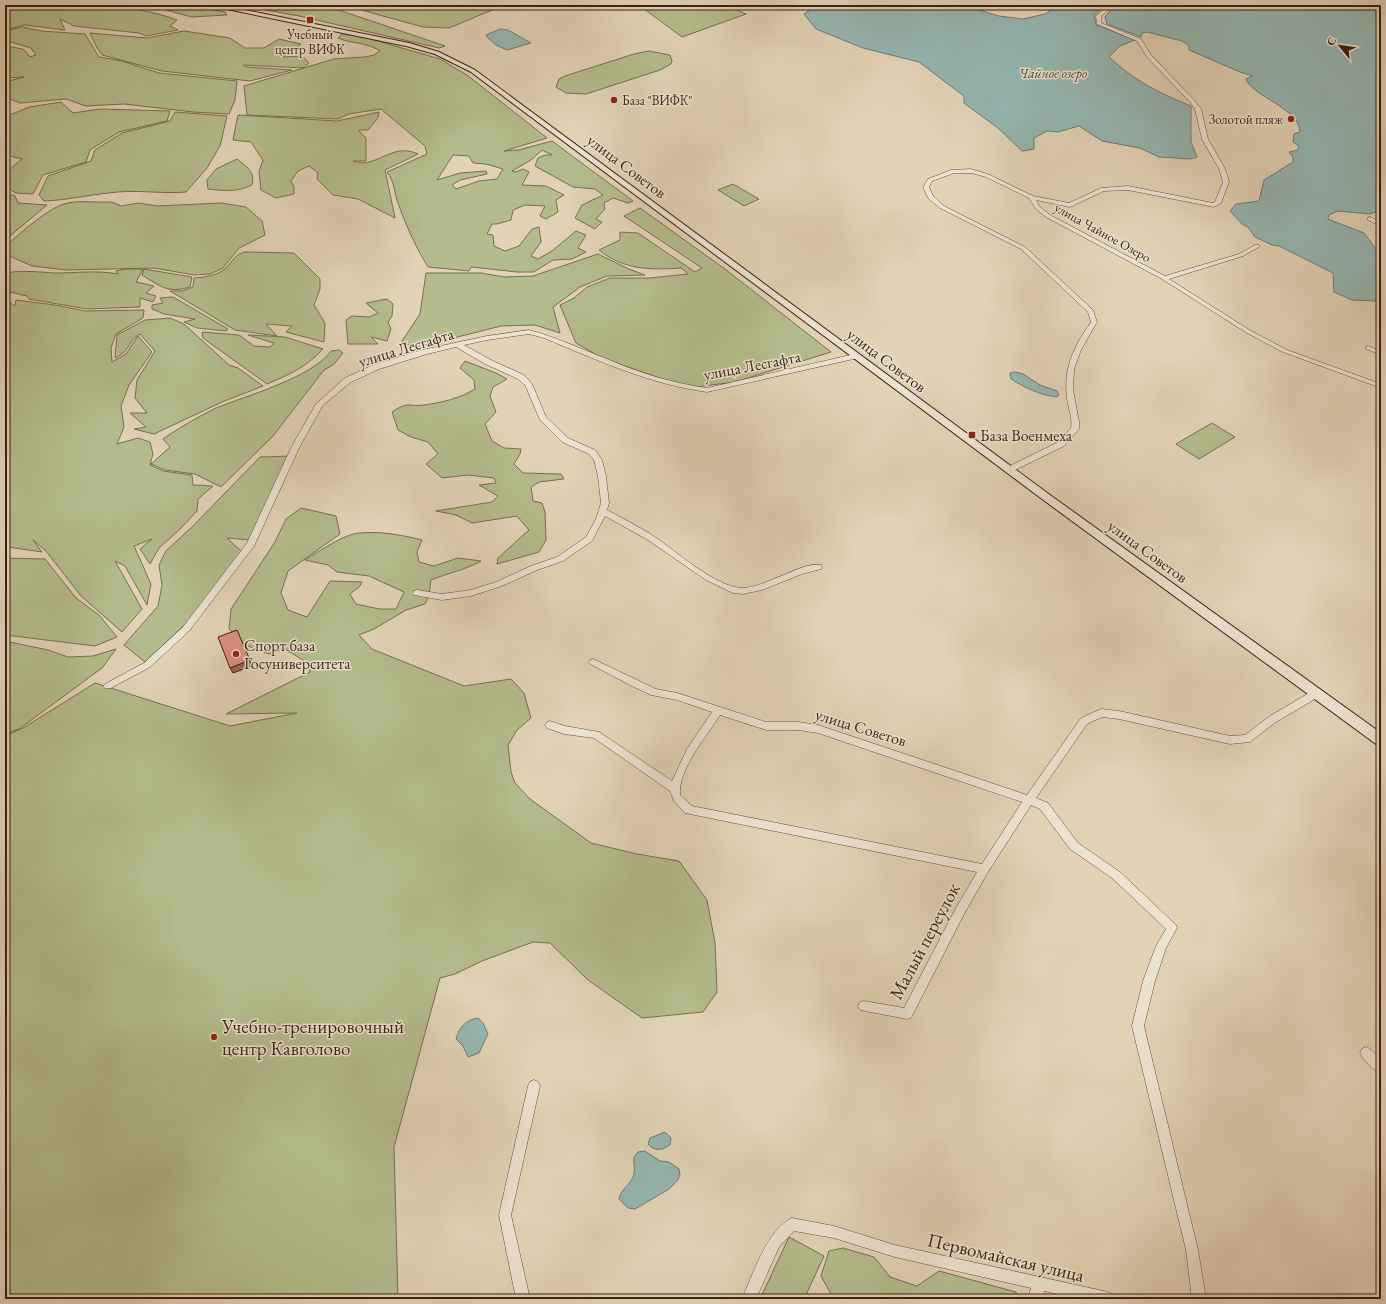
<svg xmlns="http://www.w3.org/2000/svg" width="1386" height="1304" font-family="'EB Garamond',serif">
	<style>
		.green { fill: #b4bc8d; stroke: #786e4f; fill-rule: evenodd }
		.water { fill: #95b7b2; stroke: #717a72 }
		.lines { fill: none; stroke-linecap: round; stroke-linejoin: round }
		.street-casing { stroke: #654c3a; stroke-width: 1 }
		.secondary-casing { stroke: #3b1f11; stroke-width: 2 }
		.street { fill: #ece2d0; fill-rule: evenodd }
		.secondary { fill: #ece2d0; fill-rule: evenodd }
		.shaded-wall { fill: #996558; stroke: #3b1f11 }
		.building { fill: #db907d; stroke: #3b1f11 }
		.poi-dot { fill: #8f2418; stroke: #ece2d0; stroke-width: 1.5 }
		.labels { text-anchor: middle; stroke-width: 3; stroke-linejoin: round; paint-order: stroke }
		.far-poi-label { font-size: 13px; fill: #3b1f11; stroke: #ece2d0 }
		.far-street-label { font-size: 13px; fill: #3b1f11; stroke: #ece2d0 }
		.far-water-label { font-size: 14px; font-style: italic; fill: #524539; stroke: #ece2d0 }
		.street-label { font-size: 16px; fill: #3b1f11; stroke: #ece2d0 }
		.poi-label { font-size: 16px; fill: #3b1f11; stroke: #ece2d0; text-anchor: start }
		.near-street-label { font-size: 19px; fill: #3b1f11; stroke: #ece2d0 }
		.near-poi-label { font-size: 19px; fill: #3b1f11; stroke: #ece2d0; text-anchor: start }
	</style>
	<rect width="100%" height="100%" fill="#e2d3b7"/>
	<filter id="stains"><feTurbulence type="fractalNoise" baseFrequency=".005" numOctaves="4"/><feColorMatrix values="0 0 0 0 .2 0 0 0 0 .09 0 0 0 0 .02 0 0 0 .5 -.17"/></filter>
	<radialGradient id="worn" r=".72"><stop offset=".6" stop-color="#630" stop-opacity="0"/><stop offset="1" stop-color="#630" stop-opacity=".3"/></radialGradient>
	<path class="green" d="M5 5C61 5 124 0 177 20L170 26 178 30 146 36 139 33 74 26 60 19 65 30 25 25 5 30Z
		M135 5H187L225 12 227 15 192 17 158 8Z
		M238 5H335L330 7 445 46 439 48 299 16Z
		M343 5H525L518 8H497L449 28 423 27Z
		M639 5H726L746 14 682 37Z
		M22 27 41 31 85 34 99 57 122 61 159 73 237 81 235 100 229 114 193 112 124 104 86 106 66 99 20 103 5 97V82L24 77 5 78V46L23 49 30 57 36 55 31 48 5 40V31Z
		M184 31 230 38 245 48H264L279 39 301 44 283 57 302 56 309 63 303 68 243 65 246 67 292 70 250 81 162 71 102 55 97 48 90 33 147 38Z
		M342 34 364 37 440 59 467 75 547 138 504 151 518 150 552 141 633 201 628 203 613 198 604 203 605 209 596 219 602 222 595 229 575 218 582 205 603 195 595 189 573 187 535 166 538 158 545 155H552L542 150 531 160 512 171 516 172 523 169 529 172 522 185 546 186 564 195 556 200 558 212 546 219 540 216 545 206 525 205 513 210 511 220 497 224H492L487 234 493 235 494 246 505 251 519 246 532 229 539 227 541 242 531 256 538 259 552 251 576 231 586 235 578 248 586 252 572 259 553 260 534 272H517L471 267 469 271 428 267C416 248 407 227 399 206 394 193 395 182 387 172L427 154 425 146 381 109 349 114 338 119 247 115 244 86 334 59 365 57 374 55 380 51C367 42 352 44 338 38ZM453 155 469 156 473 163 486 164 503 169 497 179 479 181 456 189 452 185 460 180 487 174 486 171 460 173 437 180Z
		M649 51 670 55 672 61 671 64 660 70 586 94 566 93 556 87 559 79 565 76 634 54Z
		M61 102 73 113 100 109 170 111 167 121 119 132 90 150 86 162 43 175 33 194 16 193 5 187C5 170 10 169 22 159L5 155V117L29 107Z
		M175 112 227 116 220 146 207 168 186 192C163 194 141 190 118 192 93 194 69 200 44 201L39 195 48 176 91 161 95 150 122 133 170 121Z
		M379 112 378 118 368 130H358L366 138V161H353C357 162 364 164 369 162 387 157 398 145 418 154L385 170 395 218 358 199 333 195 317 179 318 173 309 166 298 171 291 181 294 187V194L276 198 261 190 259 172 263 160 251 142 233 140 238 115 337 121Z
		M237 159C247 167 255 171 252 185 238 192 224 191 208 189L207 180 216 169Z
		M733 184 759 199 744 206 718 190Z
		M5 193 15 196 18 203 47 205 5 240Z
		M112 202 121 206 139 203 157 206 221 203 246 207 262 221 265 235 239 248 223 268 210 274 194 275 154 268 66 270 32 266 5 254V247C19 234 50 206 68 203 82 200 98 203 112 202Z
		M640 208 725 269 831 352 735 382 695 387 659 378 600 357 576 343 560 305 574 298 587 287 610 278H650L688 274 681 268C650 270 624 270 599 250L620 240V232L638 233 695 272 702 268 624 216Z
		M245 252 294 253 320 279V289L314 305 325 323 324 342 286 332 292 326 266 324 277 336 235 330 170 291H183L193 287 194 278C205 277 217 276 226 268 233 261 235 254 245 252Z
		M598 254 629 269 645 275 607 276 580 287 553 307 560 333 535 325 501 326 414 348 402 341 420 314 426 273H481L504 277 533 276Z
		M125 269H143L136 282 154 286 146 293 156 296 153 302 140 298V307L87 309 29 299 27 296 10 292 9 282 5 279V273C22 270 38 272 55 273 77 273 97 270 118 274L116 271Z
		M144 269 192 277 190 287C168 294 160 286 142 275Z
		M173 297 228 329 226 331 197 328 184 322 195 319 164 314 152 309V305L163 303 160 298Z
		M387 299 393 304 392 316 388 322 391 329 387 341 371 337 378 344H348L346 320 352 316 369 317 378 313 366 303Z
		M5 300 15 306 16 300 55 305 85 311 144 310 143 318 116 334 111 348 112 362 126 354 138 336 152 352 129 385 121 406 124 427 117 444 138 438 150 442 153 454 150 465 163 471 192 475 193 485 213 486 198 499 197 511 180 529 159 548 150 564 140 549 152 539 134 546 151 584 147 605 125 566 115 561 142 609 122 632 81 596 46 551 33 540 42 552 8 547 5 532V352L7 350 5 349Z
		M170 318 184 324 229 365 238 368 263 386 222 402 154 434 134 429 146 427 130 413H147L135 398 137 380 155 351 140 334C128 340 131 351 115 358L117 335 145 320Z
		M202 332 239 335 254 346 270 347 274 343 248 335 285 337 323 349C305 368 290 374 267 384L203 338Z
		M339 350 343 353 334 364 324 370 273 436 221 487 195 474 165 470 151 464 170 447 163 439C180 427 198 417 216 408 246 396 313 377 331 351Z
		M465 361 496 373 507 379 493 387 490 396 496 412 485 424 492 441 504 448 521 449 520 454 514 464 523 473 561 474 564 479 539 482 531 487 533 501 542 503 545 512 546 540 539 552 497 564 498 558 529 530 517 516 472 523 456 515 436 511 492 502 498 496 479 485 496 483 494 478 468 475 442 478 426 464 438 454 428 442 411 437 398 430 392 412C408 401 408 407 424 405 444 402 458 399 475 389L474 380 460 368Z
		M1212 423 1235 437 1199 459 1176 444Z
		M292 456C285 487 266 513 250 540L227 538 242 552 194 616 145 662 124 645 158 606 162 585 159 565 166 551 193 526 260 457Z
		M301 508 336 516 340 534 288 571 281 593 288 610 307 617 330 581 362 582 360 586 350 594 356 604 379 609H396L404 592 369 576 337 572 328 565 305 560C319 552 343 534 360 533 380 531 402 535 422 540L417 552 419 562 434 566 458 558 481 561C465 570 448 573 431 580L429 596 425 604 406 610 374 629 359 635 372 649 464 686 511 679 524 693 531 718 517 730 508 745 511 772 515 783 530 799 591 843 637 854 679 861 707 900 715 943 717 992 703 1012 642 1018 588 980 550 943 533 942 482 961 455 974 440 978 394 1147 398 1299H5V736L23 728 95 683 230 726 297 713 226 714 310 672 306 662 285 649 269 654 245 645 229 629 231 609 275 542 286 519Z
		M5 558 45 559 76 598 99 615 117 637 95 646 5 635Z
		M5 641 48 650 68 657 93 656 116 649 102 668 19 729 5 734Z
		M789 1237 824 1256 804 1299H760Z
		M843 1248 874 1257 890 1277 917 1286 939 1271 1016 1292 1018 1299H828L831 1294 821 1276 829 1251Z"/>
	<path class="water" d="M807 5H963L999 16 1023 19 1045 14 1058 5H1105L1094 15 1096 25 1135 40 1120 46 1109 57C1135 81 1159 93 1191 106V142L1197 157 1191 159 1159 157 1140 148 1102 141 1079 126 1058 132 1047 131 1034 138V149L1022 151 998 128 964 103V96L919 62 863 48 816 29 804 14 810 10Z
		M1124 5H1381V210L1370 214 1338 211 1329 215 1328 219 1364 233 1381 256V305L1375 301 1352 300 1334 292 1333 273 1279 246 1272 245 1255 237 1248 227 1242 224 1230 211 1236 204 1259 201 1264 180 1293 162V157L1289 152 1298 150 1299 146 1293 142 1294 134 1300 132C1299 108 1252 96 1246 79L1253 76 1240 72 1189 50V46L1182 41 1147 32 1142 33 1141 37 1107 24 1105 17 1113 7Z
		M500 29 508 30 531 43 507 50 496 45 487 37 486 35Z
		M1016 372 1023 374 1040 385 1057 391 1059 395 1057 397C1040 395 1025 388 1011 379L1010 373Z
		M478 1018 483 1023 488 1034 479 1053 468 1057 463 1046 456 1039C459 1027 466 1020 478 1018Z
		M665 1132 671 1138 670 1145C663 1150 654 1152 648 1144L650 1138Z
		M645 1151 660 1161 669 1162 679 1169 680 1175 677 1181 669 1189 635 1209 628 1208 619 1199C621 1189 629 1186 633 1177 636 1170 633 1164 634 1157L638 1152Z"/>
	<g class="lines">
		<defs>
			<path id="street" d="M1109 5H1114L1101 16V23L1141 39 1151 55 1194 100 1201 109 1208 139 1225 169 1229 182 1221 203 1214 207 1128 190 1104 191 1070 207 1036 200 1040 207 1050 215 1165 276 1239 254 1255 245H1259V247L1243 256 1169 279 1251 331 1287 350 1381 384V388L1283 352 1247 333 1162 279 1046 217 1036 209 1029 198 986 177 971 173H954L932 181 929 187 933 196 944 206 1025 247 1093 310 1097 322 1081 350 1074 369 1073 390 1079 422V429L1064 446 1009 473 1006 472 1005 470 1006 468 1058 442 1071 428C1073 418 1068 408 1067 398 1063 368 1074 346 1091 322L1088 312 1021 249 940 208 928 198 923 187 928 179 951 170 971 169 990 175 1033 196 1069 203 1101 188 1128 186 1213 203 1215 202 1223 182 1219 169 1202 139 1195 109 1190 102 1147 57 1137 41 1097 24 1096 16Z
				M1370 217 1381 222V226L1368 220V218Z
				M529 330C556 337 581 349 607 359 639 373 672 383 707 388L855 354H858V358L707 392C649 384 597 360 544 338L529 334 487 340 464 345 491 360 524 375 532 384 546 417 568 438 595 450 602 460 606 476 609 503 607 510C622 518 638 526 652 535 675 550 716 588 743 588 765 588 805 560 821 565L822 567 821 569 802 574 762 590 743 594 733 593 706 580 648 540 605 516 592 541 563 561 537 570 502 586 471 596 442 600 414 595 413 593 414 591 417 590 442 594 471 590 496 582 531 566 557 557 586 537 596 519 601 503 598 476 594 460 589 454 562 442 540 420 525 385 518 379 485 364 456 347 427 354 379 369 351 382 323 405 300 446 254 546 189 631 150 667 111 688H105L103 686 105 684 144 663 183 627 247 543 292 446 316 404 345 378 373 365 422 350 487 336Z
				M1368 346 1381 351V355L1366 349V347Z
				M593 659 656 689 677 693 766 722H798L818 725 1027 795 1081 718 1101 709 1119 711 1230 736 1245 735 1270 716 1314 690H1320L1322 693 1320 696 1276 722 1250 742 1230 744 1119 719 1102 717 1087 724 1036 798 1048 803 1078 843 1120 872 1176 925 1177 928 1166 948 1155 981 1144 1026 1198 1250 1206 1299H1192L1186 1250 1132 1026 1143 981 1156 946 1166 929 1112 878 1070 849 1040 809 1031 805 988 872 964 914 911 1018 907 1019 860 1010 858 1006 860 1002 864 1001 904 1008 956 908 977 872 685 813 674 801 670 791 594 738 564 734 547 728 545 725 547 722 550 721 565 726 599 732 672 781 687 749 712 712 677 700 651 695 632 686 590 664 588 662 590 660ZM720 715 766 730H798L818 733 1022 802 982 864 692 806 680 795C678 769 707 736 720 715Z
				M1366 1047 1370 1049 1381 1059V1073C1373 1070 1363 1060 1360 1053L1362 1049Z
				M534 1080 538 1082 540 1086 511 1215 530 1299H516L499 1215 528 1086 530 1082Z
				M792 1218 834 1226 895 1245 1108 1292 1113 1294 1115 1299H1079L1044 1291 1042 1299H1028L1031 1288 895 1257 834 1238 794 1231 779 1247 756 1299H742C752 1276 768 1228 792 1218Z"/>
			<path id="secondary" d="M207 5H220L409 43 439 52 475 70 1050 495 1381 733V745L1376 744 1042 499 471 72 435 54 406 46Z"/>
		</defs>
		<use href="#street" class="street-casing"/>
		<use href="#secondary" class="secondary-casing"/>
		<use href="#street" class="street"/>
		<use href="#secondary" class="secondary"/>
	</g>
	<path class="shaded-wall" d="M250 660 252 666 233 673 230 668Z"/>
	<path class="building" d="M237 630 250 660 230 668 218 637Z"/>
	<g class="poi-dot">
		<rect x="306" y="16" width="8" height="8" rx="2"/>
		<circle cx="614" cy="100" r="4"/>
		<circle cx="1291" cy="119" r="4"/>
		<rect x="968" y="431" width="8" height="8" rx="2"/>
		<circle cx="236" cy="654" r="4"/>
		<circle cx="214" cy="1037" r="4"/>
	</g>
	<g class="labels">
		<g class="far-poi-label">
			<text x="310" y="39">Учебный<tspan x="310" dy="15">центр ВИФК</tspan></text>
			<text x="622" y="105" text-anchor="start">База "ВИФК"</text>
			<text x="1283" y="124" text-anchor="end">Золотой пляж</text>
		</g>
		<g class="far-street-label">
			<text transform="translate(1103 232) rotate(29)" y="5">улица Чайное Озеро</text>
		</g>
		<g class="far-water-label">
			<text x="1053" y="78">Чайное озеро</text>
		</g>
		<g class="street-label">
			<text transform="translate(627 166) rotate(37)" y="6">улица Советов</text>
			<text transform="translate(406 347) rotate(-17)" y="6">улица Лесгафта</text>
			<text transform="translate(887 360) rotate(37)" y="6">улица Советов</text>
			<text transform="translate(752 365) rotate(-11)" y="6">улица Лесгафта</text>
			<text transform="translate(1148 551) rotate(36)" y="6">улица Советов</text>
			<text transform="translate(861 727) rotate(17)" y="6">улица Советов</text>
		</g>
		<g class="poi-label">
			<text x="980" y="441">База Военмеха</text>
			<text x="244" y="651">Спорт база<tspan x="244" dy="18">Госуниверситета</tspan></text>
		</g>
		<g class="near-street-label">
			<text transform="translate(924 941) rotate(-62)" y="7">Малый переулок</text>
			<text transform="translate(1006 1257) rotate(13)" y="7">Первомайская улица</text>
		</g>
		<g class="near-poi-label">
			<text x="222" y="1033">Учебно-тренировочный<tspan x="222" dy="22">центр Кавголово</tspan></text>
		</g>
	</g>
	<rect width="1386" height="1304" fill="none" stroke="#e2d3b7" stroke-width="20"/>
	<rect x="6" y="6" width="1374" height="1292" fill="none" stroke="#3b1f11" stroke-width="2"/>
	<rect x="10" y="10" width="1366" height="1284" fill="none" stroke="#3b1f11"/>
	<g transform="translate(1340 46) rotate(299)" stroke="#ece2d0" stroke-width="3" paint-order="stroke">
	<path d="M0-3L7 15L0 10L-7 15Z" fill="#3b1f11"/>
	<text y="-6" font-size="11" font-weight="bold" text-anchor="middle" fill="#3b1f11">С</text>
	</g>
	<rect width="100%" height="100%" filter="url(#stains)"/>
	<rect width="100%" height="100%" fill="url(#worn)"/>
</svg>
